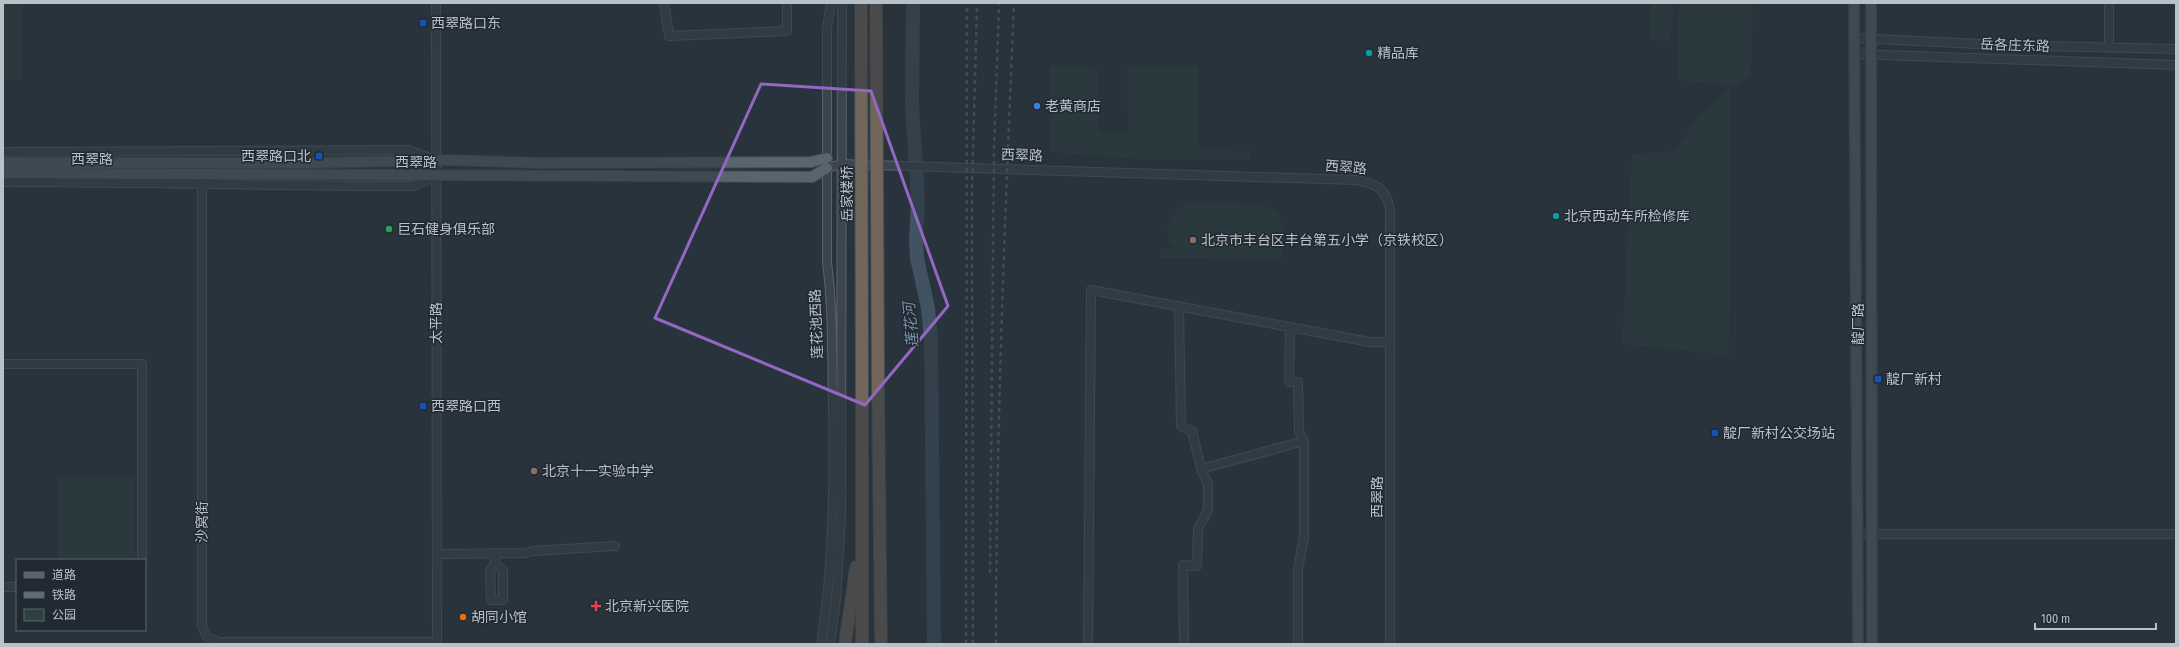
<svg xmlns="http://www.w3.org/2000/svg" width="2179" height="647" font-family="'Fira Sans Condensed','Noto Sans SC',sans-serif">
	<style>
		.green { fill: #2d4140 }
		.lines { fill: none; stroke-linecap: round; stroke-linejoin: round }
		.river { stroke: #415263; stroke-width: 14 }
		.minor-casing { stroke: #5a636b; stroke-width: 10 }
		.major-casing { stroke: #454e56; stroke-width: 12 }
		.highway-casing { stroke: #475058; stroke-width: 14 }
		.minor { stroke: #3c454d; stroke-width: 8 }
		.major { stroke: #5a646d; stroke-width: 10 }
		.highway { stroke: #72665a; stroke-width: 12 }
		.rail { stroke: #616b75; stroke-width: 2.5; stroke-dasharray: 4 4; stroke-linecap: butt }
		.highway-bridge-casing { stroke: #475058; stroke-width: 14; stroke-linecap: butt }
		.highway-bridge { stroke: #72665a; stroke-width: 12 }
		.marked { fill: none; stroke: #9367c3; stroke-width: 3; stroke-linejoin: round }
		.transit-dot { fill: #1a4fb4; stroke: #212a32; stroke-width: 1.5 }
		.culture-dot { fill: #0f9aa8; stroke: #212a32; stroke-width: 1.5 }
		.shop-dot { fill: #3f7fe0; stroke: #212a32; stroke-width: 1.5 }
		.leisure-dot { fill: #2e9e5b; stroke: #212a32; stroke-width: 1.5 }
		.education-dot { fill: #8d6e63; stroke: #212a32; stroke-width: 1.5 }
		.health-dot { fill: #e0444e; stroke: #212a32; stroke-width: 1.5 }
		.food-dot { fill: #e8710a; stroke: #212a32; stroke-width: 1.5 }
		.labels { text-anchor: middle; stroke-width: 3; stroke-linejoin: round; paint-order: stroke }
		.poi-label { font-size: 14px; fill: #b8c0c8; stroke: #212a32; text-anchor: start }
		.street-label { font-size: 14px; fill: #b8c0c8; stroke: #212a32 }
		.water-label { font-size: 15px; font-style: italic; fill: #7d93a7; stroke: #212a32 }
	</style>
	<rect width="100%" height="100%" fill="#28333d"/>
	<path class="green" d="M3 3H23L22 80H3Z
		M1651 3H1673L1671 41 1650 40Z
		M1679 3H1753L1751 76 1735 86 1677 80Z
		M1050 66 1098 68 1099 132H1128L1127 67 1198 66 1199 150 1249 151 1250 160H1149L1050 152Z
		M1730 89 1729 355 1622 344 1632 154 1675 151 1697 118Z
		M1189 203 1259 204 1273 209 1278 213 1284 228 1281 259 1160 258V248L1176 249C1159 234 1170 209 1189 203Z
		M57 477H134L135 560H58Z"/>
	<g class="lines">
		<path class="river" d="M913 3 912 106 918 199 916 240 917 258 928 308 931 340 934 644"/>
		<defs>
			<path id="minor" d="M436 3 437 644
				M664 3 669 36 787 31V3
				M1855 38 2000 45 2176 49
				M2109 47V3
				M1855 54 2176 65
				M3 152 408 150 433 159
				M827 168 841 164 1356 180C1377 184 1386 188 1390 210V644
				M202 174V626L207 637 219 642H437
				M3 182C140 182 276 186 413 186L437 176
				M1179 306 1181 426 1192 431 1201 469 1304 441
				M1290 328 1289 382H1298L1299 432 1304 441V537L1298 569V644
				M3 364H142V560
				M1856 534H2176
				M437 554 525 553 533 551 615 546
				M495 564 503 570V600H491L490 570 495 564V554
				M3 587H17
				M821 644C834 564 834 485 833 404 832 357 833 309 827 262V28L831 3
				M830 644 836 599 841 517 842 3
				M1088 644 1091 290 1370 342H1389
				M1184 644 1183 565 1197 566 1198 529 1208 510V484L1201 469"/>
			<path id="major" d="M1854 3 1858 644
				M1871 3 1872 644
				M3 163H308L447 160 539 163 811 162 827 158
				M3 173 812 177 827 168"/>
			<path id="highway" d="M878 384 881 644
				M862 386V644
				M845 644 856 567"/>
		</defs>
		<use href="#minor" class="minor-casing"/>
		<use href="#major" class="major-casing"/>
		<use href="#highway" class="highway-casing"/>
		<use href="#minor" class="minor"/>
		<use href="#major" class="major"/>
		<use href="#highway" class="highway"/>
		<path class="rail" d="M990 573 994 150 999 3
			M966 644 967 3
			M973 644 972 189 977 3
			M996 644C996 430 1005 216 1014 3"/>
		<defs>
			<path id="highway-bridge" d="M861 3 862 386
				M876 3 878 384"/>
		</defs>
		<use href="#highway-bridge" class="highway-bridge-casing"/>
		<use href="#highway-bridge" class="highway-bridge"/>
	</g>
	<path d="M0 0H2179V647H0ZM761 84 871 91 948 306 865 405 655 318Z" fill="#28333d" fill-opacity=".55" fill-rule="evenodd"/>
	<path class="marked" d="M761 84 871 91 948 306 865 405 655 318Z"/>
	<g class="transit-dot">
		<rect x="419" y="19" width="8" height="8" rx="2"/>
		<rect x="315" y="152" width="8" height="8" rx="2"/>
		<rect x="1874" y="375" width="8" height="8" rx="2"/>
		<rect x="419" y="402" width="8" height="8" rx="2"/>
		<rect x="1711" y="429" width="8" height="8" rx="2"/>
	</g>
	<g class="culture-dot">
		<circle cx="1369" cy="53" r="4"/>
		<circle cx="1556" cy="216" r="4"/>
	</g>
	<circle class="shop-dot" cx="1037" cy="106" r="4"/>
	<circle class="leisure-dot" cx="389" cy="229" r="4"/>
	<g class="education-dot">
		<circle cx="1193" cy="240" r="4"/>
		<circle cx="534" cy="471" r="4"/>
	</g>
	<path class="health-dot" d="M594 600h4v4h4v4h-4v4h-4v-4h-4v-4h4z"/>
	<circle class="food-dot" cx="463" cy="617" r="4"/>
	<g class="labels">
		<g class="poi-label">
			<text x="431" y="28">西翠路口东</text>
			<text x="1377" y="58">精品库</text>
			<text x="1045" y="111">老黄商店</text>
			<text x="311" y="161" text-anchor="end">西翠路口北</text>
			<text x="1564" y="221">北京西动车所检修库</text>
			<text x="397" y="234">巨石健身俱乐部</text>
			<text x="1201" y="245">北京市丰台区丰台第五小学（京铁校区）</text>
			<text x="1886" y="384">靛厂新村</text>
			<text x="431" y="411">西翠路口西</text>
			<text x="1723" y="438">靛厂新村公交场站</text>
			<text x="542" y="476">北京十一实验中学</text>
			<text x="605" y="611">北京新兴医院</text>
			<text x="471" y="622">胡同小馆</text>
		</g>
		<g class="street-label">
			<text transform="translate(2015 45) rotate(2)" y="5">岳各庄东路</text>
			<text transform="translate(1022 155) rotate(2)" y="5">西翠路</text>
			<text x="92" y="164">西翠路</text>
			<text x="416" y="167">西翠路</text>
			<text transform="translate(1346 167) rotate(5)" y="5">西翠路</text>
			<text transform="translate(847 194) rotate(-90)" y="5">岳家楼桥</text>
			<text transform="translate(436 323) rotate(-90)" y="5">太平路</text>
			<text transform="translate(816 324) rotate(-92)" y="5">莲花池西路</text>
			<text transform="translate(1858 324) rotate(-90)" y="5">靛厂路</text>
			<text transform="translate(1377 497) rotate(-90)" y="5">西翠路</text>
			<text transform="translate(202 522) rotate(-90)" y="5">沙窝街</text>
		</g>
		<g class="water-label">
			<text transform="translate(911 325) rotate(-95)" y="5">莲花河</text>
		</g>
	</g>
	<rect width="2179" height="647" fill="none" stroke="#b8c0c8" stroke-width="8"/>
	<rect x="16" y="559" width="130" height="72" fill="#212a32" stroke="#5d666e"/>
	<rect x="24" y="572" width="20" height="6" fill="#5a646d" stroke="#5d666e"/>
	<text x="52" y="579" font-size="12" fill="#b8c0c8">道路</text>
	<rect x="24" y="592" width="20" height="6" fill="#616b75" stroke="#5d666e"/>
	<text x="52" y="599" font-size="12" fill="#b8c0c8">铁路</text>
	<rect x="24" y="609" width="20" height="12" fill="#2d4140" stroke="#5d666e"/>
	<text x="52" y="619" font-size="12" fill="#b8c0c8">公园</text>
	<path d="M2035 623v6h121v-6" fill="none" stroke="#b8c0c8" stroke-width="2"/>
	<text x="2041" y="623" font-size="12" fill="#b8c0c8" stroke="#212a32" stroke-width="3" paint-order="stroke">100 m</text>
</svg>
